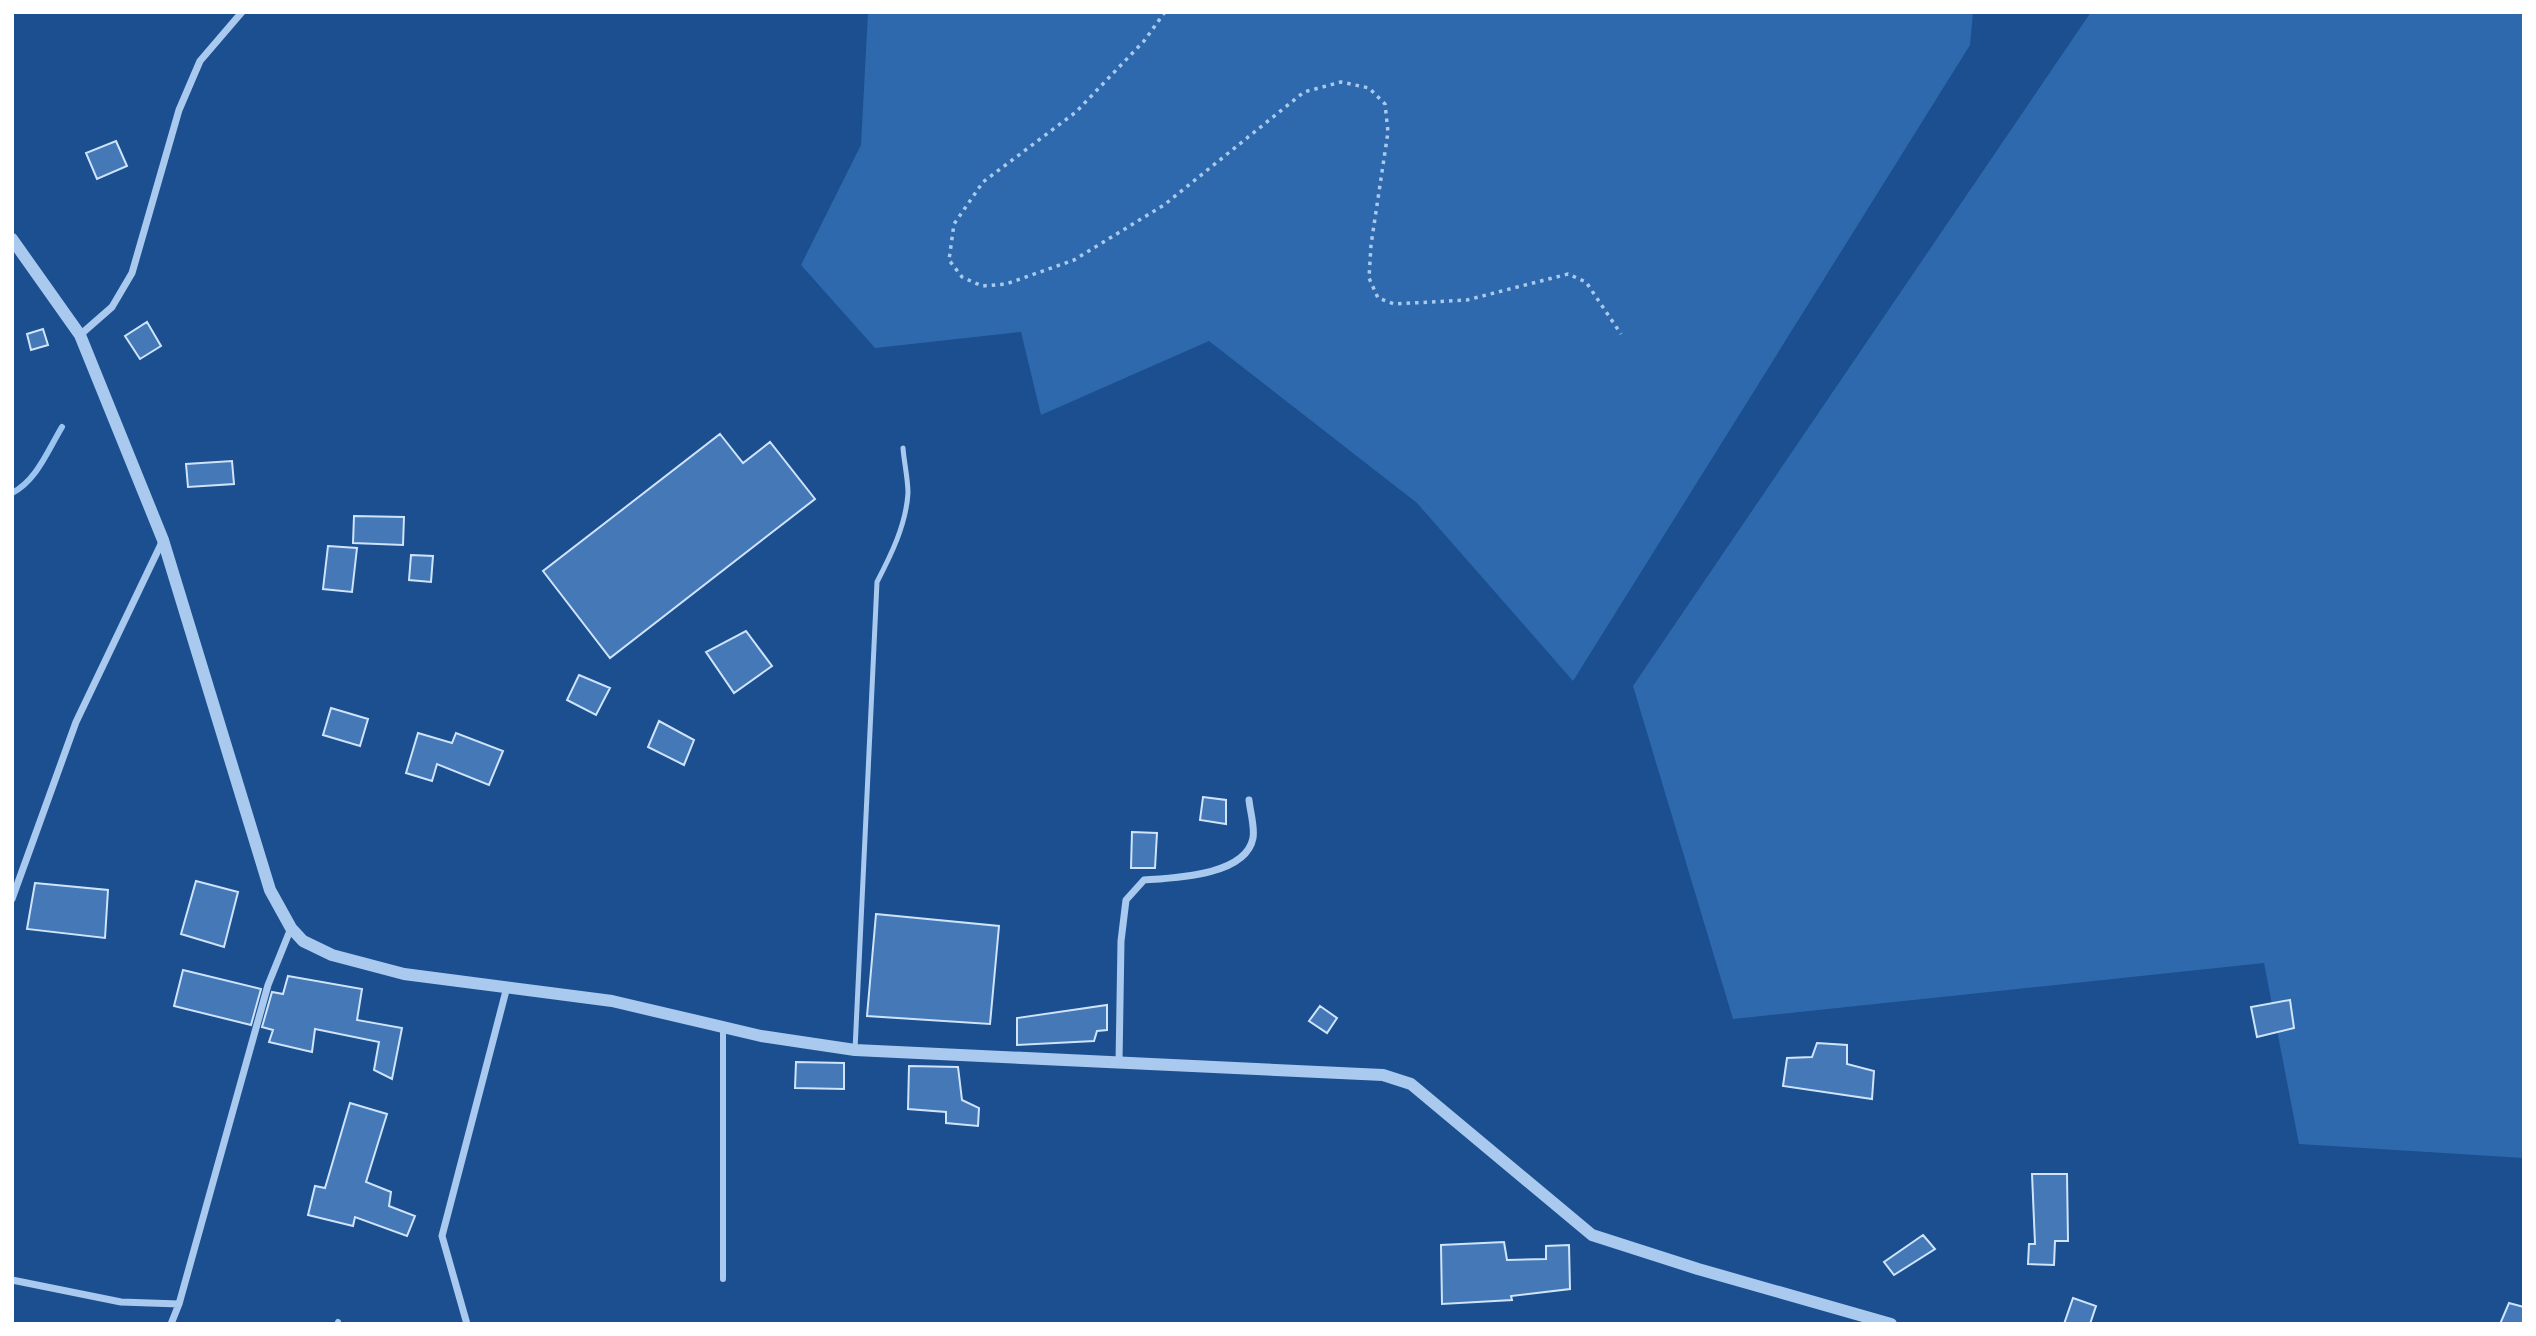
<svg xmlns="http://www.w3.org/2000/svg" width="2536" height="1336" font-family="Rubik,sans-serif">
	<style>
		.green { fill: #2e69ad }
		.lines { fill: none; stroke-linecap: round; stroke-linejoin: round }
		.stream { stroke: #9cc4f0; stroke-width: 6 }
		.building { fill: #4478b7; stroke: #cfe3fa; stroke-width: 2 }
		.path { stroke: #a9c9ee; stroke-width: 3.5; stroke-dasharray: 3.5 5; stroke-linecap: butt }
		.service { stroke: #a9c9ee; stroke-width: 5 }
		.pedestrian { stroke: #a9c9ee; stroke-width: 6 }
		.minor { stroke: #a9c9ee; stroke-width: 7 }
		.tertiary { stroke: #a9c9ee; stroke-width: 12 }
	</style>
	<rect width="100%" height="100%" fill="#1b4f8f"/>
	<path class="green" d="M868 12H1973L1970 45 1573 681 1417 503 1209 341 1041 415 1021 332 875 348 801 265 861 145Z
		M2091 12H2524V1158L2299 1144 2264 963 1733 1019 1633 686Z"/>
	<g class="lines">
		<path class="stream" d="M12 493C37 480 48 450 62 427
			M337 1324 338 1322"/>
	</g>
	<path class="building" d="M116 141 127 166 97 179 86 153Z
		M147 322 161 346 140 359 125 336Z
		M43 329 48 345 31 350 27 334Z
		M720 434 743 463 770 442 815 499 610 658 543 571Z
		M232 461 234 484 188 487 186 464Z
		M354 516 404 517 403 545 353 543Z
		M328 546 357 548 352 592 323 589Z
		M411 555 433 556 431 582 409 580Z
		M746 631 772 666 734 693 706 652Z
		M579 675 610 688 596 715 567 700Z
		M331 708 368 719 360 746 323 735Z
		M659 721 694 740 684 765 648 747Z
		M418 733 452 743 456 733 503 751 489 785 437 764 432 781 406 773Z
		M1203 797 1226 800V824L1200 820Z
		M1132 832 1157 833 1155 868H1131Z
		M196 881 238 892 224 947 181 934Z
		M35 883 108 890 105 938 27 929Z
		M876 914 999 926 990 1024 867 1016Z
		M183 970 261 989 251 1025 174 1006Z
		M288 976 362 989 357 1020 402 1028 392 1079 374 1070 379 1042 315 1029 312 1052 269 1042 273 1030 262 1027 272 992 283 994Z
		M2290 1000 2294 1028 2257 1037 2251 1007Z
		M1107 1005V1030L1097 1031 1094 1041 1017 1045V1018Z
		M1320 1006 1337 1018 1327 1033 1309 1021Z
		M1817 1043 1847 1045V1064L1874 1071 1872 1099 1783 1086 1787 1058 1812 1057Z
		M796 1062 844 1063V1089L795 1088Z
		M909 1066 958 1067 962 1100 979 1108 978 1126 946 1123V1112L908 1109Z
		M350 1103 387 1114 366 1182 391 1192 389 1206 415 1216 407 1236 355 1217 353 1226 308 1215 315 1186 325 1188Z
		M2032 1174H2067L2068 1241H2055L2054 1265 2028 1264 2029 1244H2035Z
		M1923 1235 1935 1249 1894 1275 1884 1262Z
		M1504 1242 1507 1260 1546 1259V1246L1569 1245 1570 1289 1511 1296 1512 1300 1442 1304 1441 1245Z
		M2073 1298 2096 1306 2090 1324H2064Z
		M2509 1303 2524 1307V1324H2500Z"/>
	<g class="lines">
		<path class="path" d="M1165 12 1144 41 1076 112 983 182 954 224 949 260 962 277 982 286 1006 284 1074 260 1164 205 1304 92 1341 82 1369 88 1385 104 1388 132 1371 245 1369 278 1378 298 1394 304 1467 300 1568 274 1586 282 1621 334"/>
		<path class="service" d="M855 1050 877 582C891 555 906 525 908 493 908 479 904 462 903 448"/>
		<path class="pedestrian" d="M723 1279V1028"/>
		<path class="minor" d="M80 335 112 307 132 273 179 110 200 61 242 12
			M12 899 76 722 163 540
			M1119 1063 1121 941 1126 900 1144 880C1173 878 1246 876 1253 838 1255 827 1250 811 1249 800
			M12 1280 121 1302 179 1304
			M171 1324 179 1304 268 985 291 928
			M467 1324 442 1236 507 987"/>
		<path class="tertiary" d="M12 239 80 335 163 540 270 890 291 928 303 941 332 955 404 974 612 1001 761 1036 855 1050 1383 1075 1411 1084 1592 1235 1698 1269 1891 1324"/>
	</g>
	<rect width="2536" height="1336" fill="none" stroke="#ffffff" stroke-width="28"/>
</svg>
